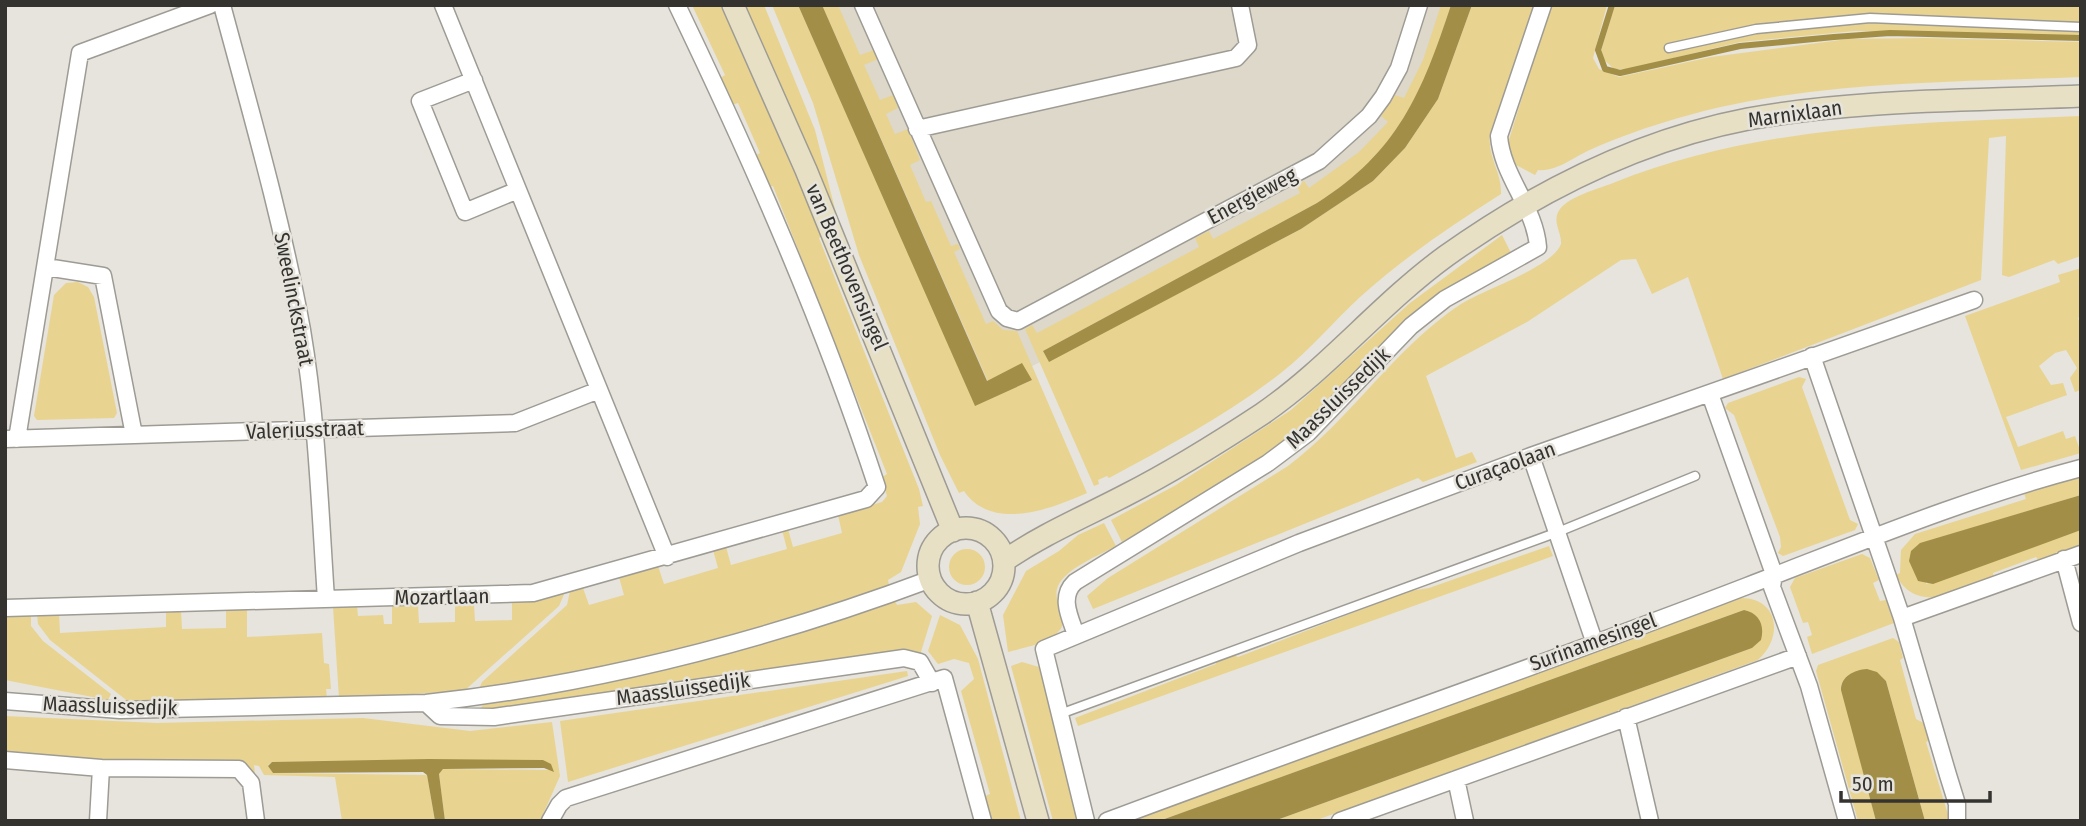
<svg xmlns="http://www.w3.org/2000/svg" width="2086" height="826" font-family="'Fira Sans Condensed',sans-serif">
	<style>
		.built { fill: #ddd8c9 }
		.green { fill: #e8d490 }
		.water { fill: #a28e47 }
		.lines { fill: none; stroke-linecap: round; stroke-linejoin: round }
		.stream { stroke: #a28e47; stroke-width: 6 }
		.lane-casing { stroke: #9d9b94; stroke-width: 11 }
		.street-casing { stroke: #9d9b94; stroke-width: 19 }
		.secondary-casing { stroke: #9d9b94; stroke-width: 24 }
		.lane { stroke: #fff; stroke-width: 8 }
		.street { stroke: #fff; stroke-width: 16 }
		.secondary { stroke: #e7e0c5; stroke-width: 21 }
		.labels { text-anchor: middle; stroke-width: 5; stroke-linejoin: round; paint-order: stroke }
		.street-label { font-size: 21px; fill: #343330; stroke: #e6e4dc }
	</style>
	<rect width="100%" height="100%" fill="#e6e4dc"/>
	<path class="built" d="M806 5H1461L1438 73 1363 179 1056 354 981 392Z"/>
	<path class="green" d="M692 5H721L824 235 819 238 919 489 923 506 918 507 920 524 901 572 888 580 889 585 862 596C736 638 610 670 479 689L482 682 567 605 570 591 583 588 589 605 624 595 619 577 658 566 664 584 718 568 713 550 726 547 731 565 787 549 782 530 788 529 793 547 842 533 838 515 882 502 887 496 881 478 887 474 773 186 766 188 753 157 760 153 738 103 732 105 719 79 725 75Z
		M745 5H764L815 130 837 217Z
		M772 5H798L976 405 1032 380 988 381 822 5H838L860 55 874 50 878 59 864 65 880 100 893 95 898 108 886 114 895 134 908 129 920 160 910 165 926 202 931 201 951 246 958 244 960 249 954 252 986 324 993 321 1003 330 1017 331 1087 493C1051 509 992 532 964 491L959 493 940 455 859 255 813 103Z
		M1441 5H1451C1423 93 1398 152 1317 203L1043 351 1049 361 1301 229 1373 181 1405 148 1438 99 1472 5H1534L1490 134C1487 157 1502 172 1501 194 1451 226 1403 258 1359 298 1333 322 1310 350 1282 372 1229 414 1168 446 1109 478L1107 476 1098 480 1099 484 1094 486 1025 329 1032 325 1037 333 1199 247 1195 238 1209 231 1213 239 1300 193 1296 184 1304 181 1309 188 1359 152 1388 122 1381 116 1395 95 1404 98 1423 60Z
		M1551 5H1607L1593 58 1599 69 1619 77 1711 57 1848 39 1925 38 2081 42V77C1941 83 1797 80 1662 123 1639 130 1614 139 1592 149 1575 156 1557 172 1538 170L1535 175 1516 165 1507 146Z
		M1615 5H2081V37L1855 31 1740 42 1628 69H1614L1602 58 1601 51Z
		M2081 116V256L2058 264 2054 260 2009 277 2002 275 2006 136 1989 138 1981 280 1723 379 1688 277 1652 294 1636 259 1621 260 1527 322 1426 376 1456 458 1472 452 1477 462 1423 482 1418 478 1093 609 1087 596 1108 578 1288 466C1352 418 1394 348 1461 304 1485 289 1553 267 1561 244 1562 232 1551 221 1560 209 1570 196 1598 189 1613 183 1763 123 1922 123 2081 116Z
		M1502 235 1512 255 1448 289 1405 323 1368 357 1322 410 1284 444 1122 542 1111 520 1176 485 1291 410 1410 303Z
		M2081 268V316L2078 318 2081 326V390L2075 392 2070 378 2077 368 2066 350 2055 353 2039 366 2051 385 2063 383 2067 395 2006 417 2018 447 2063 431 2066 439 2075 436 2081 453 2021 470 1965 316 2060 282 2058 275Z
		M78 282 88 287 94 297 117 413 114 418 37 420 34 416 54 295 66 283Z
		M1799 377 1806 379 1802 387 1850 520 1858 524 1855 530 1783 556 1778 553 1781 547 1780 537 1734 415 1725 408 1728 403Z
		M2081 474V495L1928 541 1926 584 2081 530V546L2060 551 2055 559 2041 564 2036 557 1993 573 1994 581C1961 591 1916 615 1896 575L1900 573 1901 550 1915 534 2026 499 2023 490Z
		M1104 523 1116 546C1100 555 1066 568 1058 586 1054 596 1059 603 1062 612 1072 640 1026 647 1008 652L1003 615 1026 571 1059 551 1078 535Z
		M1549 546 1553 556 1078 726 1075 718 1216 664 1217 659 1232 654 1238 657 1409 591 1429 588Z
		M949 567a18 18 0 1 1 36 0a18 18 0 1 1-36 0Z
		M1862 554 1870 558 1879 580 1873 583 1880 601 1886 600 1894 623 1812 654 1807 637 1812 635 1808 622 1803 623 1790 587 1795 578Z
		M565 592 559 606 464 691 339 698 333 607 357 606 358 616 383 615 384 624H392V605H418L419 623 455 622V604H474L475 621 512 620V602L533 601Z
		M1739 598C1779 597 1784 637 1758 660L1314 821H1274L1752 648 1744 610 1159 821H1123Z
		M895 601 897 605 916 602 932 616 920 655 907 653 840 658 482 712 481 708 484 703 575 689 665 669Z
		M247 609V637L322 633 324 663 329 664 331 689H326L327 698 130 703 50 640 38 624 37 614H59L60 633 166 627V612L181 611 182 629 226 628V610Z
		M5 615H31V626L43 641 111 694 108 700 5 680Z
		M940 615 960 625 978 659 1021 821H989L983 797 990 794 961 691 974 679 969 663 954 659 938 664 928 651Z
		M1893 638 1899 642 1903 658 1900 660 1916 719 1931 727 1933 738 1926 742 1950 821H1925L1886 681 1881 676 1860 670 1847 676 1841 685 1876 821H1858L1816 671 1818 665Z
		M1022 662 1039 667 1079 821H1053L1011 666Z
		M907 671 908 676 568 782 560 721Z
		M5 716 157 723 363 718 470 731 552 722 560 776 540 821H445L439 774 443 769 549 770 543 760 272 762 268 765 273 773 427 775 435 821H342L335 777 264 775 259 766 254 765 256 783 244 771 5 756Z"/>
	<path class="water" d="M798 5H822L987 381 1022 363 1032 380 975 406Z
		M1451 5H1472L1438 99 1405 148 1373 181 1301 229 1049 362 1043 351 1317 203C1398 152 1422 93 1451 5Z
		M2081 495V530L1933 584 1918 581 1909 561 1911 551 1920 543Z
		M1744 610C1759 613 1765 625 1761 640L1752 648 1274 821H1159Z
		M1867 669 1877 672 1886 681 1925 821H1876L1841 690C1841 676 1854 670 1867 669Z
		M429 759 543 760 551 764 554 772 544 768 443 769 439 774 445 821H435L427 775 423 772 273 773 268 766 272 762Z"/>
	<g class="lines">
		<path class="stream" d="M1612 5 1598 50 1605 69 1620 73 1740 46 1834 37 1890 33 2081 38"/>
		<defs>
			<path id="lane" d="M1669 48 1756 29 1870 18 2081 27
				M1060 714 1558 532 1695 476"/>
			<path id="street" d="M222 5C251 113 282 220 302 330 317 419 320 509 326 599
				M443 5 667 557
				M863 5 999 311 1007 318 1018 321 1319 161 1369 116 1383 97 1399 68 1419 5
				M474 80 420 101 465 212 518 190
				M917 129 1236 58 1248 45 1240 5
				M46 267 103 276 134 435
				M1812 356 1902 618 1948 775 1957 804V821
				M1710 394 1774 574 1772 587 1809 686 1847 821
				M5 439 515 423 599 390
				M17 439 80 53 210 5
				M1531 456 1594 641
				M2064 559 2081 623
				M5 608 533 593 866 499 877 487C823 322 752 161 677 5
				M1902 618 2081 554
				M1076 635C1070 617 1059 597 1075 582L1268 463 1308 433 1411 326 1445 299 1538 247C1535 207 1502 176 1499 136L1543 5
				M5 701 120 710 426 703C598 684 768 640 931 579
				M426 703 440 716 494 717 904 658 920 662 932 683
				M1626 717 1650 821
				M5 760 101 768 98 821
				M101 768 239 769 251 783 256 821
				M1456 779 1465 821
				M550 821 559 805 566 798 944 678 983 821
				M1086 821 1044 649 1299 543 1531 456 1974 300
				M1107 821C1320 741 1535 668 1747 586 1857 544 1967 498 2081 468
				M1340 821 1798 656"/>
			<path id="secondary" d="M733 5 806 170 953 531
				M928 566a38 38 0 1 1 76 0a38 38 0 1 1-76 0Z
				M1004 561C1043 534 1084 517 1126 495 1173 471 1218 443 1262 414 1329 368 1380 304 1446 256 1536 192 1639 140 1748 119 1857 99 1970 101 2081 96
				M977 602 1038 821"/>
		</defs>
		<use href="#lane" class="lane-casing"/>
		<use href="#street" class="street-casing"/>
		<use href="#secondary" class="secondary-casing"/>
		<use href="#lane" class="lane"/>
		<use href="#street" class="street"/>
		<use href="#secondary" class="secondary"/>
	</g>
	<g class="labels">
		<g class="street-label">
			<text transform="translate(1795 114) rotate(-8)" y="7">Marnixlaan</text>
			<text transform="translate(1252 196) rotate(-28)" y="7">Energieweg</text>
			<text transform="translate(847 267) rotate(67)" y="7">van Beethovensingel</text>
			<text transform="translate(294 299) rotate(79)" y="7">Sweelinckstraat</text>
			<text transform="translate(1338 398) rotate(-44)" y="7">Maassluissedijk</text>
			<text transform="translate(305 430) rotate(-2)" y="7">Valeriusstraat</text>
			<text transform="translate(1505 466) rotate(-20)" y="7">Curaçaolaan</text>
			<text transform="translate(442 597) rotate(-1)" y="7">Mozartlaan</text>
			<text transform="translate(1593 642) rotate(-20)" y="7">Surinamesingel</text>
			<text transform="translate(683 689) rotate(-8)" y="7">Maassluissedijk</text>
			<text transform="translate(110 706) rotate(2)" y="7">Maassluissedijk</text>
		</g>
	</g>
	<rect width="2086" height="826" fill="none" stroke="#343330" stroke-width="14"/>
	<path d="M1841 791v10h149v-10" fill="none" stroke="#343330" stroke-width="3.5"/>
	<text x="1852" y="791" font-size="21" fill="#343330" stroke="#e6e4dc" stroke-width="5" paint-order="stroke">50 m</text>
</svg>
